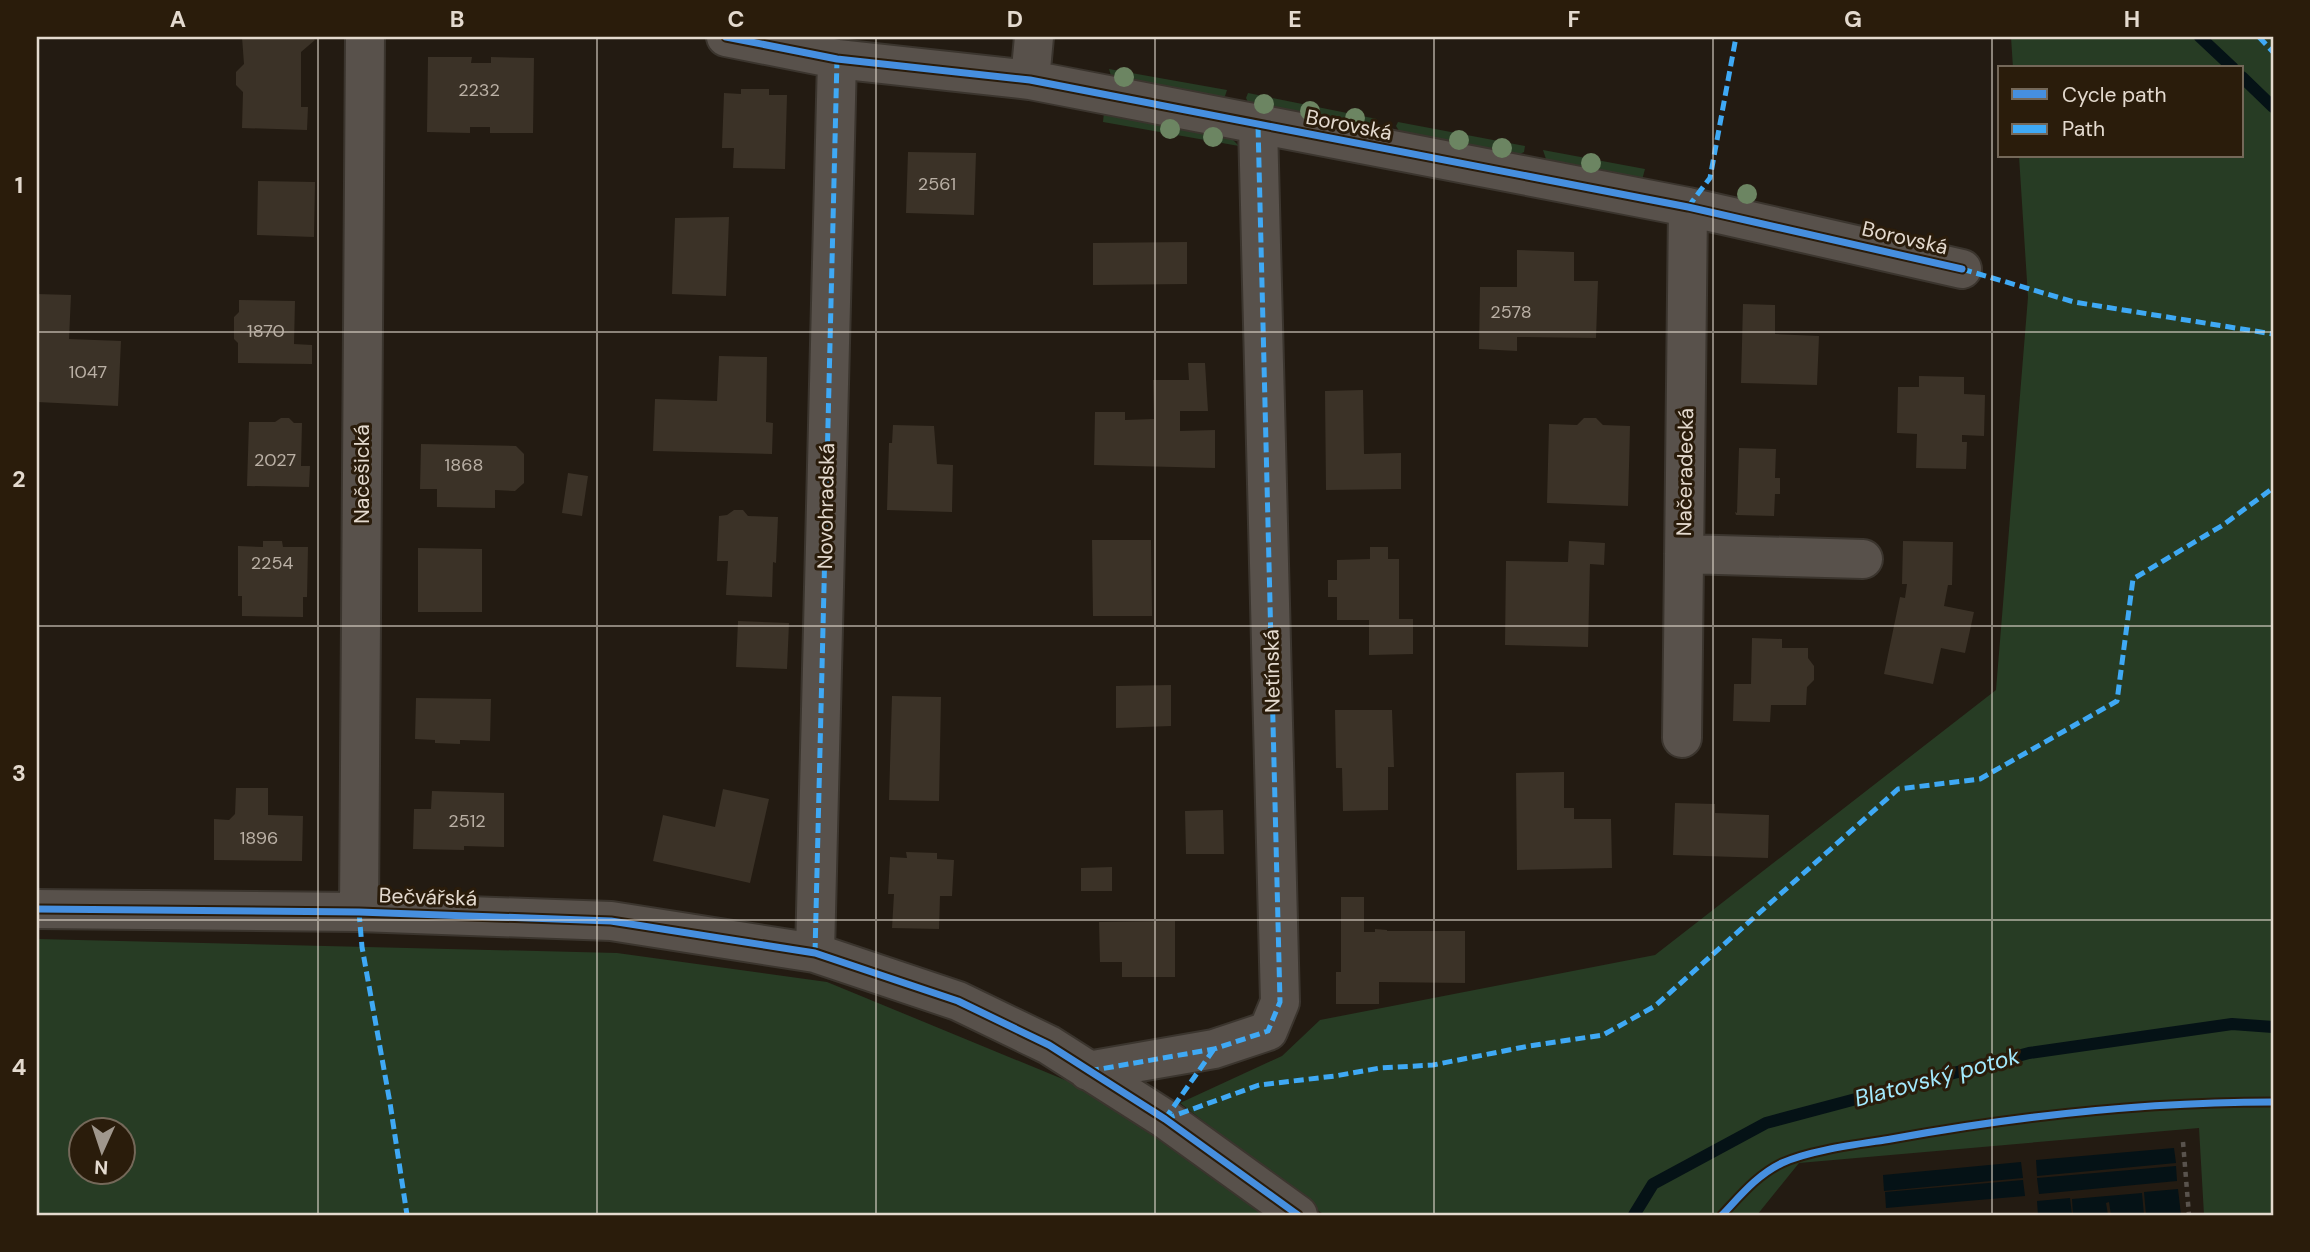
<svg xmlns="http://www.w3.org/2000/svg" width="2310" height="1252" font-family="'DM Sans',sans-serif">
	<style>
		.green { fill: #273c24; fill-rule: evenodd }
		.water { fill: #051216 }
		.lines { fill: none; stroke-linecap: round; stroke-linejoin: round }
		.stream { stroke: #051216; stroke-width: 12 }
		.building { fill: #3b3227 }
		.minor-casing { stroke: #3b352e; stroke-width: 42 }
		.path { stroke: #59534d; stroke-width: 4.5; stroke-dasharray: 5 5; stroke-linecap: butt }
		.minor { stroke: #58514b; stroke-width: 38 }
		.quiet { stroke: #3fa9f5; stroke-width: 5; stroke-dasharray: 10 5; stroke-linecap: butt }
		.cycleway-casing { stroke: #2a1c0b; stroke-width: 11 }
		.cycleway { stroke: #468fdf; stroke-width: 7 }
		.tree { fill: #6c8562 }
		.grid { fill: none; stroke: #e4dacf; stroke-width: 2; stroke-opacity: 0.55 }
		.labels { text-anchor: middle; stroke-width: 6; stroke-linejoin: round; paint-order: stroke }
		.number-label { font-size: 18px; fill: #bab0a5 }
		.street-label { font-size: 21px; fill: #e4dacf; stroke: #2a1c0b }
		.water-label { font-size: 23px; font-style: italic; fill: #a3e9fd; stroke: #2a1c0b }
		.neatline { fill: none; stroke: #e4dacf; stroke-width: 2.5 }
		.grid-label { font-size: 23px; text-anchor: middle; font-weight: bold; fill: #e4dacf }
	</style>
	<rect width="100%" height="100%" fill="#231b12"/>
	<path class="green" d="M2011 37H2273V1215H2204L2199 1128 1799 1163 1757 1215H1326L1320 1212 1180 1103 1282 1056 1320 1020 1655 955 1996 690 2028 297 2019 156H2242V68H2013Z
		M1109 69 1227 90 1225 96 1221 99 1112 79Z
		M1248 93 1377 119 1372 127 1249 104 1246 98Z
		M1104 112 1231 138 1239 146 1103 122Z
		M1398 122 1525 146 1524 152 1516 156 1401 134 1396 126Z
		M1543 150 1645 169 1642 180 1547 162Z
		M37 939 617 953 827 982 1082 1087 1268 1215H37ZM80 1130H122V1172H80Z"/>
	<path class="water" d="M2174 1148 2176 1163 2037 1176 2036 1160Z
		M2021 1162 2023 1178 1884 1191 1883 1175Z
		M2176 1166 2177 1181 2039 1194 2037 1178Z
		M2023 1180 2025 1196 1886 1208 1885 1192Z
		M2178 1189 2181 1215H2146L2144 1192Z
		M2142 1193 2144 1215H2111L2109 1202 2106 1203 2108 1215H2073L2072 1199Z
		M2070 1198 2072 1215H2038L2037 1201Z"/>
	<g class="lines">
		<path class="stream" d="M2200 37 2233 68
			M2242 77 2273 107
			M1634 1215 1653 1184 1766 1123 2029 1053 2232 1024 2273 1027"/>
	</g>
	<path class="building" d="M242 37H312L315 40 301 52V107H308L307 130 242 128 243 92 236 85V72L244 64Z
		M428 57H472L471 63H491V57L534 58 533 133H490V127H470V133L427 132Z
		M741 89H769V95H787L785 169 733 168 734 148H722L724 93 741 94Z
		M908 152 976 153 974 215 906 213Z
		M258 181 315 182 314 237 257 235Z
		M729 217 726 296 672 294 675 218Z
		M1187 242V284L1093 285V243Z
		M1517 250 1574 252V281H1598L1596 338 1517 337V351L1479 349 1480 287H1517Z
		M37 294 71 295 69 339 121 341 118 406 37 402Z
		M239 300 295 301 294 344 312 345V364L238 363V343L234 339V317L239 312Z
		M1743 304 1775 305V334L1819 336 1817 385 1741 383Z
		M719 356 767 357 766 422 773 423 772 454 653 451 655 399 717 401Z
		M1188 363H1205L1208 411H1180V431L1215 430V468L1094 465 1095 412H1125V420L1154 419 1153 380H1189Z
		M1919 376 1964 377V394L1985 395 1984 436 1962 435V442H1967L1966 469 1916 468 1917 434 1897 433 1898 387H1919Z
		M1363 390 1364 454 1401 453V489L1326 490 1325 391Z
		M281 418H289L294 423H302L301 466H310L309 487 247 486 249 422H275Z
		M1584 418H1596L1603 425 1630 426 1628 506 1547 503 1549 424 1577 425Z
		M893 425 934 426 937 464 953 465 952 512 887 510 889 443H892Z
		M421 444 516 446 524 454V483L515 491 495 490V508L437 507V489H420Z
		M1739 448 1776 449 1775 478H1780V494H1775L1774 516 1736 515 1735 512 1737 513Z
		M568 473 588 476 582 516 562 513Z
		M734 510H743L748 516 778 517 776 563 773 562 772 597 726 595 728 561H717L719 516 727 515Z
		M1092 540H1151L1152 616H1093Z
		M263 541H282L283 547H308L307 597H303V617L242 616V596H238V546L263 547Z
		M1569 541 1605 543 1604 565 1590 564 1588 647 1505 645 1506 561 1568 562Z
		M1903 541 1953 542 1952 585H1948L1944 606 1974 612 1965 653 1941 648 1933 684 1884 674 1900 597 1905 598 1907 584H1902Z
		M1370 547H1388V559H1399V619H1413V654L1369 655V620H1337V597H1328V580H1337V560L1370 559Z
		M418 548 482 549V612H418Z
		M738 621 789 623 787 669 736 667Z
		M1752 638 1782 639V648H1808V658L1814 666V680L1807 687 1806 705H1771L1770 722 1733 721 1734 684H1751Z
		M1171 685V726L1116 728V686Z
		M892 696 941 697 939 801 889 800Z
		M416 698 491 699 490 741 460 740V744L435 743V740L415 739Z
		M1335 710H1392L1394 767H1388V810L1343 811 1342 768H1336Z
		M1564 772V808H1574V819H1611L1612 868 1517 870 1516 773Z
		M236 788H268V815L303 816 302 861 214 860V819L229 820 235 814Z
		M723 789 769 799 750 883 653 861 663 815 715 827Z
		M432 791 504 793V847L464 846V850L413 849 414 809H431Z
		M1675 803 1715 804V813L1769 815 1768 858 1673 855Z
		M1223 810 1224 854H1186L1185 811Z
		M906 852 937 853V859L954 860 952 896H940L939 929 892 928 894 894H888L890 857 907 858Z
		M1112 867V891H1081V868Z
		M1341 897H1364V932H1375V929L1387 930V931H1465V983L1379 982V1004H1336V972H1341Z
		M1175 921V977H1122V962H1100L1099 922Z"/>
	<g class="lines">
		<defs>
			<path id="minor" d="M726 37 837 59 1030 80 1688 207 1962 269
				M1030 80 1034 37
				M1684 554 1863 559
				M1682 738 1688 207
				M37 909 359 912 611 921 815 953 958 1001 1049 1045 1165 1119 1298 1215
				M359 912 365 37
				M815 953 837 59
				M1088 1071 1214 1049 1268 1031 1280 1002 1258 125"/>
		</defs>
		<use href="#minor" class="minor-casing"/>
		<path class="path" d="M2183 1142 2189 1215"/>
		<use href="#minor" class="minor"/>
		<path class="quiet" d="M2259 37 2273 52
			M1688 207 1710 178 1736 37
			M1962 269 2074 302 2273 334
			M359 912 362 947 390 1103 407 1215
			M815 953 837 59
			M1089 1071 1214 1049 1268 1031 1280 1002 1258 125
			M1165 1119 1259 1085 1335 1076 1380 1068 1433 1065 1529 1046 1603 1035 1655 1006 1898 789 1980 779 2117 701 2133 579 2223 525 2273 488
			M1165 1119 1214 1049"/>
		<defs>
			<path id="cycleway" d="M726 37 837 59 1030 80 1688 207 1962 269
				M37 909 359 912 611 921 815 953 958 1001 1049 1045 1165 1119 1298 1215
				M1722 1215C1741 1195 1757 1175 1782 1163 1810 1150 1860 1144 1891 1139 2017 1116 2145 1102 2273 1102"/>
		</defs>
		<use href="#cycleway" class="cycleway-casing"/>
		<use href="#cycleway" class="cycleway"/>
	</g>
	<g class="tree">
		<circle cx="1124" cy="77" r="10"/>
		<circle cx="1264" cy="104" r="10"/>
		<circle cx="1310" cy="111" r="10"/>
		<circle cx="1355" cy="118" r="10"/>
		<circle cx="1170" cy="129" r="10"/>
		<circle cx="1213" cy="137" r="10"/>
		<circle cx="1459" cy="140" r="10"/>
		<circle cx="1502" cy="148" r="10"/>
		<circle cx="1591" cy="163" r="10"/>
		<circle cx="1747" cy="194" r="10"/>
	</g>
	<path class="grid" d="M318 37V1215M597 37V1215M876 37V1215M1155 37V1215M1434 37V1215M1713 37V1215M1992 37V1215M37 332H2273M37 626H2273M37 920H2273"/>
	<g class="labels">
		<g class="number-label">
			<text x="479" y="96">2232</text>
			<text x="937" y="190">2561</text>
			<text x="1511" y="318">2578</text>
			<text x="266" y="337">1870</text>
			<text x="88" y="378">1047</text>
			<text x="275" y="466">2027</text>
			<text x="464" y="471">1868</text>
			<text x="272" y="569">2254</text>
			<text x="467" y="827">2512</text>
			<text x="259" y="844">1896</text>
		</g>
		<g class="street-label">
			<text transform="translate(1349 125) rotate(11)" y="7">Borovská</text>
			<text transform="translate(1905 238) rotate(13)" y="7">Borovská</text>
			<text transform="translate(1685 472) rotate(-89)" y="7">Načeradecká</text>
			<text transform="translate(362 474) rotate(-90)" y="7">Načešická</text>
			<text transform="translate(826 506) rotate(-89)" y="7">Novohradská</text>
			<text transform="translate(1272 671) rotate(-91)" y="7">Netínská</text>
			<text transform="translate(428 897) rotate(2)" y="7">Bečvářská</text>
		</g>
		<g class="water-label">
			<text transform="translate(1937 1077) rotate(-15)" y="8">Blatovský potok</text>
		</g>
	</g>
	<rect width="2310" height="1252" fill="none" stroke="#2a1c0b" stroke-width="77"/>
	<rect x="1998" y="66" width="245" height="91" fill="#2a1c0b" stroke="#746859" stroke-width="2"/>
	<rect x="2012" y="89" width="35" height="10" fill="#468fdf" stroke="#746859" stroke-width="2"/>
	<text x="2062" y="102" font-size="21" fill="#e4dacf">Cycle path</text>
	<rect x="2012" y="124" width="35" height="10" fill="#3fa9f5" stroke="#746859" stroke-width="2"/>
	<text x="2062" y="136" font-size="21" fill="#e4dacf">Path</text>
	<g transform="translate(102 1151) rotate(183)"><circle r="33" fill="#2a1c0b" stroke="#746859" stroke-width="2"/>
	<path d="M0-5L12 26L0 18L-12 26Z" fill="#a0978d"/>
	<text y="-10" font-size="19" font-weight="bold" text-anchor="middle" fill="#e4dacf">N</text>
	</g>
	<rect x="38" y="38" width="2234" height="1176" class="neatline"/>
	<g class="grid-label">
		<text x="178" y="27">A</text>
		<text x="457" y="27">B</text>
		<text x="736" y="27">C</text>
		<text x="1015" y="27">D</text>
		<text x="1295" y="27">E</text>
		<text x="1574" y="27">F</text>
		<text x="1853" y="27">G</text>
		<text x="2132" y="27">H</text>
		<text x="19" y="193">1</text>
		<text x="19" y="487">2</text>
		<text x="19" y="781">3</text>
		<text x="19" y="1075">4</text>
	</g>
</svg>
